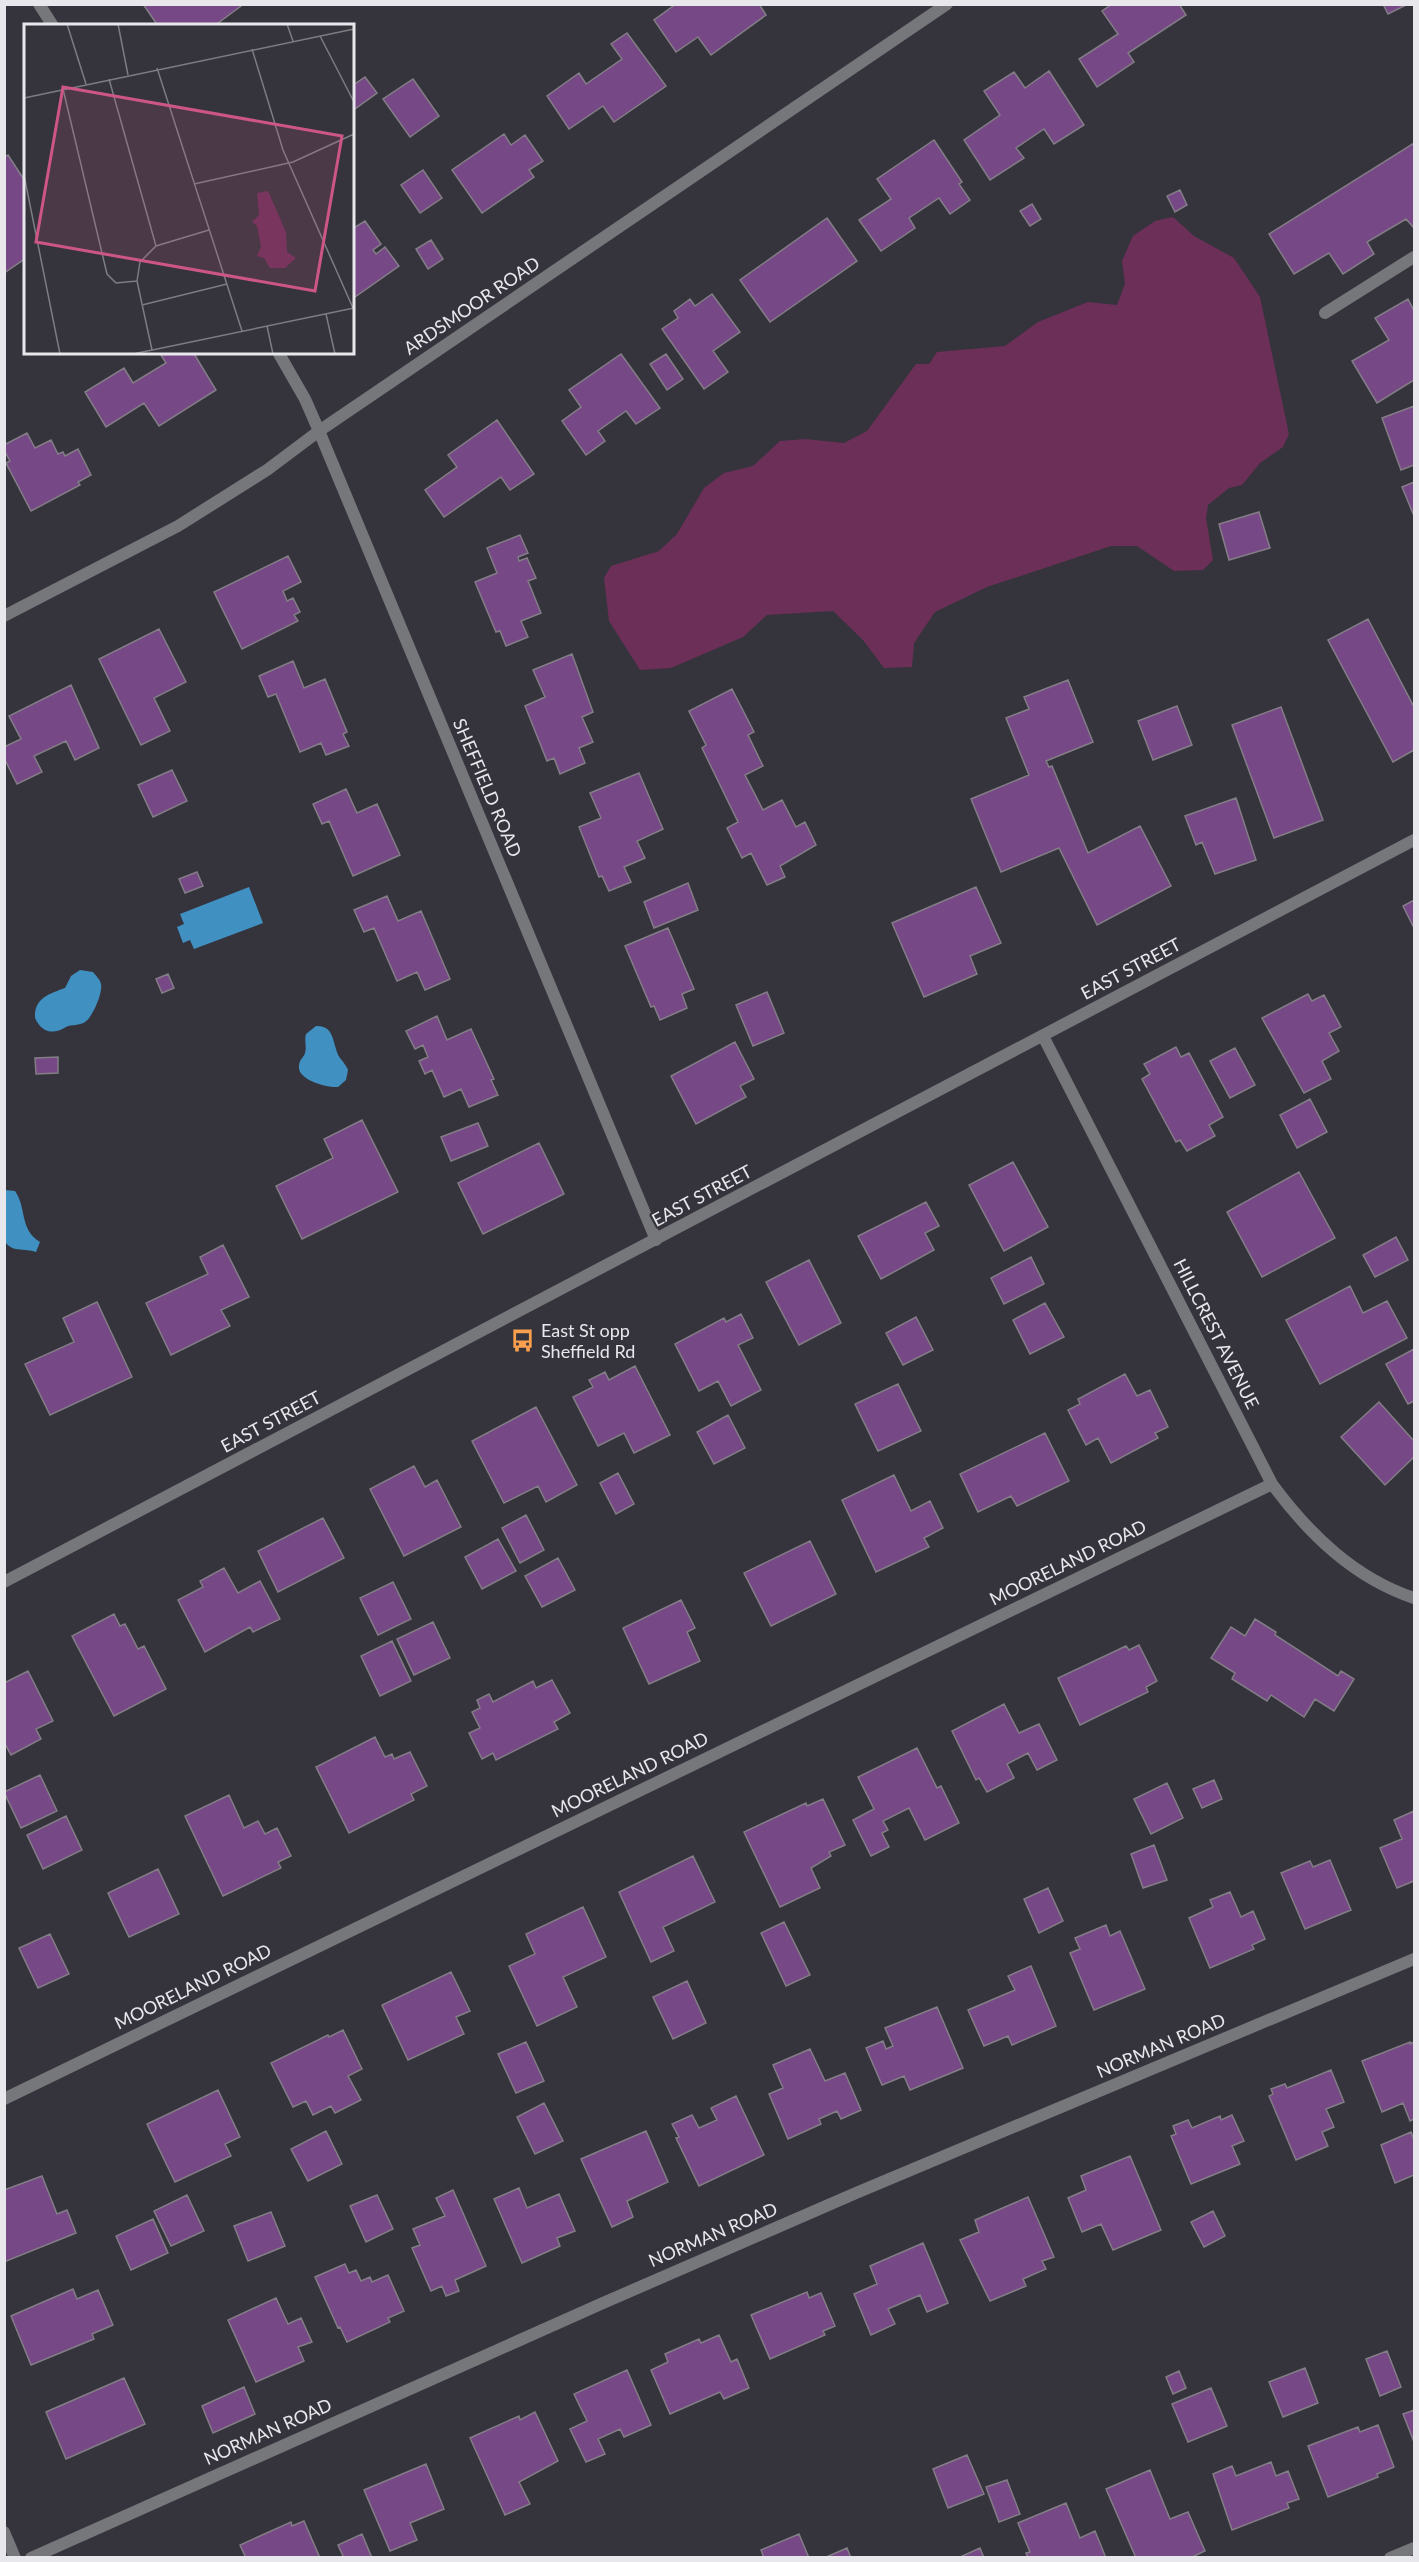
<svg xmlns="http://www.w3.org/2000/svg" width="1419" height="2562" font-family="Lato,sans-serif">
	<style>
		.green { fill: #6c2f57 }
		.water { fill: #4090c2 }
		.building { fill: #764986; stroke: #837d86; stroke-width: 1.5 }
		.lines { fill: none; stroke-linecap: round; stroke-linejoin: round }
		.service { stroke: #75777b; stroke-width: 12 }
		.minor { stroke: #75777b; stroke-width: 12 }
		.labels { text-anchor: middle; stroke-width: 4.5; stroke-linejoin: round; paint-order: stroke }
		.street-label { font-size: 18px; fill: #e7e7ec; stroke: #35343d }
		.poi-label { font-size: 18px; fill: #e7e7ec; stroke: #35343d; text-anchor: start }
		.inset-road { fill: none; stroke: #7c7c83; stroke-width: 1.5 }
		.view { fill: #cd5686; fill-opacity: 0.15; stroke: #cd5686; stroke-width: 3 }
		.inset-edge { fill: none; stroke: #e7e7ec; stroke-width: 3 }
	</style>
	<rect width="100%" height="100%" fill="#35343d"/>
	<path class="green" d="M1173 217 1194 236 1234 258 1260 297 1289 434 1283 447 1260 463 1242 485 1229 488 1208 505 1206 518 1213 560 1203 570 1174 571 1137 546H1111L987 587 935 612 914 643 912 667 884 668 863 640 833 611 767 615 743 637 671 668 640 670 609 621 604 578 611 566 659 551 677 534 704 488 724 473 753 466 780 441 805 439 844 443 867 431 916 364H929L937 352 1005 346 1038 322 1088 302 1117 305 1125 284 1122 261 1133 236 1155 221Z"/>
	<path class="water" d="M249 887 263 923 194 949 190 940 183 943 177 927 184 924 180 914Z
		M80 970 93 972C96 976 100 979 101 984 103 993 92 1018 85 1022 79 1026 72 1024 66 1027 53 1035 42 1033 35 1018 34 998 49 994 65 988L71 976Z
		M316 1026C336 1025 332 1046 340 1058 343 1062 346 1065 348 1070L346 1080 338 1087C327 1088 297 1080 299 1066 299 1060 304 1057 305 1053 307 1047 304 1040 306 1034Z
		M5 1190 15 1191C27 1208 19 1229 40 1242L36 1252C24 1248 14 1253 5 1242Z"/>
	<path class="building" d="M143 4H240L241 6 214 26H158Z
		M676 4H759L766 15 711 55 698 37 676 52 654 20Z
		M1112 4H1179L1186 15 1128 53 1134 62 1097 87 1079 59 1118 34 1102 11Z
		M1383 4H1408L1388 14Z
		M627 33 666 86 614 122 603 106 569 129 547 96 579 73 586 84 622 59 611 44Z
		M1049 71 1084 125 1054 144 1044 129 1016 148 1024 158 990 180 964 140 1000 115 984 91 1014 72 1025 88Z
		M365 77 377 93 352 111V86Z
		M413 79 439 116 410 137 383 99Z
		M504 134 511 145 525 135 543 161 529 170 534 177 482 213 452 170Z
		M934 140 962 182 959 184 970 200 950 214 939 198 909 218 915 228 881 251 859 220 891 199 877 179Z
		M1414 143V228L1406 219 1367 242 1374 254 1343 274 1329 253 1294 274 1269 234Z
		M8 155 23 178 26 177V258L4 273V157Z
		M423 170 442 198 420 213 401 185Z
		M1180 190 1187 205 1175 212 1167 196Z
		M1032 204 1041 219 1030 226 1020 211Z
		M827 218 857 261 770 322 740 280Z
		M365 221 381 244 373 250 376 254 385 247 399 266 352 299V229Z
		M431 240 443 259 428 269 416 249Z
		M712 294 740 332 713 351 728 372 704 389 662 329 678 318 674 311 690 299 695 306Z
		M1408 299 1414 311V380L1377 403 1352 361 1389 340 1375 318Z
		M159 352H193L216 390 159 426 144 403 106 427 85 392 124 368 133 383 166 363Z
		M621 354 660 408 636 424 626 411 598 431 605 441 586 455 562 421 581 407 569 390Z
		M666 354 683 379 667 390 650 364Z
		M1414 406V465L1401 470 1382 418Z
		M497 420 534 474 510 490 501 477 444 517 425 490 457 467 448 455Z
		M27 433 35 448 51 440 58 454 63 452 65 456 78 449 91 475 78 482 80 485 31 511 6 463 10 461 4 450V445Z
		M1414 482V516L1402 487Z
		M1259 512 1270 548 1229 560 1219 524Z
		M520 535 528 553 518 557 519 561 527 558 536 578 528 581 541 613 521 621 528 637 506 646 500 631 496 632 475 582 497 573 487 548Z
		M288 556 301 582 283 591 287 601 293 598 300 612 294 615 298 621 242 649 214 592Z
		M1368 619 1414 707V750L1393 762 1328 640Z
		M159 629 186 682 154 698 170 731 141 745 99 659Z
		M572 654 593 712 582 717 593 742 579 748 585 763 560 774 554 758 547 761 525 706 545 697 533 670Z
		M293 661 304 688 325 679 347 732 343 734 349 746 326 755 321 743 300 752 276 694 268 697 259 676Z
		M1068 680 1093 742 1046 761 1049 767 1052 766 1088 853 1140 826 1171 886 1097 925 1059 848 1001 872 971 799 1029 775 1006 718 1029 709 1024 697Z
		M71 685 99 748 75 760 66 741 34 756 42 772 17 784 4 758V747L21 739 9 716Z
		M732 689 754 732 748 735 763 766 745 775 763 810 782 800 796 827 805 822 816 845 780 866 785 877 767 885 751 853 742 858 727 828 738 822 702 748 706 745 689 711Z
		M1177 706 1192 745 1153 760 1138 721Z
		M1281 707 1323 820 1274 838 1232 725Z
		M172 770 187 801 153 817 138 785Z
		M639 773 663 829 637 841 645 858 624 867 631 882 609 891 602 876 599 877 579 827 601 818 590 793Z
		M346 789 357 813 377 804 400 855 353 876 329 821 322 824 313 804Z
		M1236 798 1256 860 1215 874 1202 842 1196 845 1185 816Z
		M197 872 203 886 185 893 179 879Z
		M688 883 698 910 654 928 644 902Z
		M976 887 1001 943 970 956 977 974 924 997 892 923Z
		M387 896 398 921 421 911 450 979 425 990 417 972 397 981 374 928 364 932 354 910Z
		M1414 900V928L1403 906Z
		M668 928 694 989 682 994 687 1008 660 1020 654 1006 651 1007 625 946Z
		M168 974 174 988 162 993 156 979Z
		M767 992 784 1033 753 1046 736 1005Z
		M1308 994 1312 1001 1324 995 1341 1027 1329 1033 1339 1051 1322 1061 1331 1079 1304 1093 1262 1018Z
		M437 1016 447 1040 471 1029 494 1079 491 1080 498 1095 469 1107 461 1089 444 1097 432 1070 425 1074 419 1061 428 1057 423 1045 415 1049 406 1031Z
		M735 1042 754 1079 740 1086 746 1097 696 1124 671 1076Z
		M1176 1047 1181 1057 1189 1053 1223 1117 1209 1125 1215 1136 1187 1151 1180 1140 1176 1142 1142 1079 1150 1074 1144 1064Z
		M1235 1048 1255 1085 1230 1098 1210 1061Z
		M58 1057V1073L36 1074 35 1058Z
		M1310 1099 1327 1132 1297 1148 1280 1115Z
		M362 1120 398 1192 302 1239 276 1186 333 1158 324 1139Z
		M478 1123 488 1146 451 1161 441 1137Z
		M539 1143 564 1194 483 1234 458 1183Z
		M1013 1162 1048 1227 1004 1251 969 1185Z
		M1299 1172 1335 1238 1262 1277 1227 1212Z
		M926 1202 939 1226 925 1233 934 1250 881 1279 858 1236Z
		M1396 1237 1408 1260 1375 1277 1363 1255Z
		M223 1245 249 1297 221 1310 230 1326 171 1355 146 1303 208 1274 200 1257Z
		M1031 1257 1044 1284 1004 1304 991 1278Z
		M809 1260 841 1323 799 1345 766 1282Z
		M1350 1286 1363 1313 1387 1301 1407 1338 1320 1384 1286 1320Z
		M97 1302 132 1377 50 1415 25 1364 74 1342 63 1318Z
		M1045 1303 1064 1337 1030 1354 1013 1320Z
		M741 1314 753 1338 738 1345 761 1390 731 1406 718 1381 699 1391 675 1344 724 1318 726 1322Z
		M916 1317 933 1350 903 1365 886 1333Z
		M1414 1349V1401L1408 1404 1386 1364Z
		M635 1366 670 1435 634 1453 624 1433 598 1446 573 1397 593 1387 589 1380 605 1372 609 1380Z
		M1125 1374 1137 1396 1150 1390 1168 1427 1155 1433 1158 1438 1111 1463 1098 1438 1086 1445 1068 1410 1080 1404 1078 1399Z
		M898 1384 921 1431 878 1451 855 1404Z
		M1379 1402 1414 1441V1457L1385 1485 1341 1437Z
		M536 1407 577 1485 546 1502 538 1486 504 1503 472 1441Z
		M728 1415 745 1448 714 1464 697 1432Z
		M1045 1433 1069 1481 1017 1506 1011 1496 978 1512 960 1474Z
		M414 1466 425 1487 437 1480 461 1527 404 1556 370 1489Z
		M618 1473 634 1504 616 1514 600 1483Z
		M894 1475 911 1511 930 1501 943 1528 924 1538 929 1547 876 1572 842 1500Z
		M526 1515 544 1550 520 1563 502 1528Z
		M323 1518 344 1558 278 1592 258 1551Z
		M498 1539 516 1571 482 1589 465 1557Z
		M810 1541 836 1594 771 1626 744 1573Z
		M558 1558 575 1590 542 1607 525 1576Z
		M224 1568 238 1593 260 1581 280 1619 253 1632 250 1627 205 1652 178 1600 203 1587 200 1581Z
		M393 1582 411 1619 378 1635 360 1598Z
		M681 1600 695 1628 687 1632 700 1661 649 1684 623 1628Z
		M114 1614 120 1626 125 1624 138 1649 144 1646 166 1689 114 1716 72 1636Z
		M1255 1619 1276 1632 1275 1635 1338 1676 1341 1671 1354 1679 1334 1711 1315 1699 1304 1717 1271 1695 1267 1701 1232 1679 1235 1673 1211 1658 1231 1627 1245 1636Z
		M433 1622 450 1658 414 1675 397 1639Z
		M392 1641 411 1681 380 1696 361 1656Z
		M1139 1645 1157 1681 1146 1687 1148 1692 1080 1725 1058 1678 1126 1646 1129 1650Z
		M28 1671 53 1721 36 1729 41 1739 11 1755 4 1742V1683Z
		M552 1680 570 1713 554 1722 558 1729 496 1760 493 1753 482 1759 469 1733 480 1728 472 1712 480 1708 477 1700 489 1694 493 1702 533 1681 536 1688Z
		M1004 1704 1019 1733 1039 1724 1057 1760 1037 1770 1028 1753 1007 1764 1014 1778 987 1792 979 1778 976 1780 952 1731Z
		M375 1737 385 1757 392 1754 394 1759 410 1752 427 1786 411 1794 414 1800 349 1833 316 1767Z
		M917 1748 937 1788 941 1786 959 1823 925 1840 909 1808 883 1821 888 1830 882 1833 889 1847 871 1856 853 1820 874 1809 858 1777Z
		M40 1775 57 1811 21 1828 4 1792Z
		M1214 1780 1222 1799 1202 1808 1193 1789Z
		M1167 1783 1183 1818 1151 1834 1134 1799Z
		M229 1795 244 1828 258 1821 265 1834 277 1828 291 1856 278 1862 281 1868 223 1896 185 1816Z
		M823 1799 845 1845 829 1852 831 1856 811 1868 820 1888 780 1907 744 1832 806 1803 807 1806Z
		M1414 1811V1881L1397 1888 1380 1848 1402 1839 1394 1820Z
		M66 1816 82 1850 43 1869 27 1835Z
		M1154 1845 1167 1880 1143 1888 1131 1854Z
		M693 1856 715 1902 663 1927 674 1951 651 1962 619 1892Z
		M1330 1860 1351 1910 1305 1929 1281 1873 1310 1861 1313 1867Z
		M158 1869 179 1914 129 1937 108 1893Z
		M1048 1888 1063 1921 1039 1933 1024 1899Z
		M1230 1892 1241 1917 1253 1911 1265 1939 1252 1945 1254 1949 1210 1968 1189 1918 1213 1907 1210 1900Z
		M583 1907 606 1957 563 1977 577 2007 537 2026 509 1966 535 1954 526 1934Z
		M784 1922 810 1975 786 1986 761 1933Z
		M1106 1925 1110 1936 1120 1931 1145 1989 1094 2010 1070 1953 1080 1949 1075 1938Z
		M50 1934 69 1974 38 1988 19 1948Z
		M1031 1966 1056 2026 1012 2045 1008 2036 984 2046 968 2010 1015 1990 1008 1976Z
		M451 1972 470 2011 456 2017 464 2034 408 2060 382 2005Z
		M687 1981 706 2023 673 2039 653 1997Z
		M937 2007 963 2068 910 2090 904 2076 882 2085 866 2048 883 2041 886 2049 893 2046 885 2028Z
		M343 2030 362 2069 348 2076 361 2100 335 2113 331 2106 313 2115 306 2101 293 2107 271 2063 328 2035 329 2037Z
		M526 2042 544 2081 516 2093 498 2054Z
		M1410 2042V2044L1414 2042V2119L1410 2121 1403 2103 1382 2112 1362 2061Z
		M810 2049 825 2081 845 2073 861 2110 841 2119 837 2111 819 2119 821 2124 788 2139 769 2094 783 2088 773 2065Z
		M1331 2070 1344 2102 1326 2109 1334 2127 1322 2132 1328 2146 1296 2160 1269 2096 1273 2094 1271 2089 1285 2084 1287 2088Z
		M218 2090 240 2137 225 2144 231 2156 175 2182 147 2124Z
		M736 2096 764 2155 699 2186 676 2138 679 2137 672 2124 692 2115 699 2128 717 2120 711 2108Z
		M544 2103 563 2141 535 2154 517 2117Z
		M1232 2115 1244 2141 1232 2146 1240 2164 1191 2184 1171 2136 1176 2134 1173 2126 1188 2120 1192 2128 1220 2116 1221 2120Z
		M326 2131 342 2164 308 2181 291 2149Z
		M646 2131 668 2182 627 2201 633 2217 612 2227 581 2159Z
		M1411 2132 1414 2140V2175L1395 2183 1381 2145Z
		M1130 2156 1161 2230 1113 2250 1101 2224 1082 2232 1068 2198 1086 2190 1081 2176Z
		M42 2176 57 2214 67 2210 76 2233 4 2262V2190Z
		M519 2188 527 2208 559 2194 575 2231 557 2238 560 2246 522 2263 494 2199Z
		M453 2190 486 2266 455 2280 459 2291 446 2296 442 2286 431 2291 412 2248 420 2245 413 2229 445 2216 436 2198Z
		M187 2195 204 2231 171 2246 154 2211Z
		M377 2195 393 2229 366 2242 350 2206Z
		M1028 2197 1054 2257 1042 2261 1046 2269 1023 2279 1026 2286 990 2301 960 2240 979 2232 975 2220Z
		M1213 2211 1225 2236 1204 2247 1191 2222Z
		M271 2212 285 2246 248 2261 234 2226Z
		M153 2219 168 2253 131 2270 116 2236Z
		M923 2243 948 2303 927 2312 920 2295 888 2309 895 2324 871 2335 854 2294 877 2284 870 2266Z
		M345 2264 349 2273 356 2270 361 2281 370 2277 372 2282 388 2275 404 2311 388 2318 390 2322 347 2342 340 2327 338 2328 315 2277Z
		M73 2289 77 2299 98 2290 113 2325 92 2334 94 2339 31 2365 11 2316Z
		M807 2292 809 2298 821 2293 835 2326 823 2331 825 2335 770 2359 751 2315Z
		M276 2298 288 2324 301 2318 312 2342 298 2347 304 2361 256 2382 228 2320Z
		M719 2335 731 2362 737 2359 749 2388 724 2399 720 2392 670 2414 651 2370 668 2362 665 2354 699 2339 701 2343Z
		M1387 2351 1401 2387 1380 2396 1366 2359Z
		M1305 2368 1318 2403 1283 2417 1269 2382Z
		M627 2370 651 2425 624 2437 620 2429 598 2439 605 2454 586 2462 570 2429 587 2421 574 2394Z
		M1179 2371 1186 2388 1173 2394 1166 2377Z
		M124 2378 145 2424 66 2459 46 2412Z
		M244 2387 255 2414 213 2433 202 2406Z
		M1211 2388 1227 2426 1188 2442 1172 2404Z
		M1414 2410V2442L1403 2414Z
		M535 2412 558 2461 519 2482 530 2504 505 2515 470 2438 519 2416 520 2420Z
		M1378 2425 1394 2467 1377 2474 1378 2477 1328 2497 1308 2446 1358 2427 1360 2432Z
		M967 2455 984 2494 948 2508 933 2469Z
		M1271 2462 1276 2476 1288 2471 1299 2499 1287 2503 1289 2508 1232 2530 1213 2474 1232 2466 1236 2476Z
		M426 2464 444 2509 410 2523 417 2540 390 2551 364 2490Z
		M1150 2470 1170 2519 1188 2512 1205 2551 1190 2558H1136L1106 2489Z
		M1007 2480 1020 2514 999 2522 986 2487Z
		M1066 2503 1080 2538 1095 2531 1106 2558H1028L1026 2553 1030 2552 1018 2523Z
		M304 2521 320 2558H246L240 2545 291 2522 292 2526Z
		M362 2534 372 2558H344L338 2545Z
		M799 2534 809 2558H764L761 2550Z
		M847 2548 851 2558H824Z
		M980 2548 984 2558H958Z"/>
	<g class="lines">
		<path class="service" d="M1325 313 1414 257"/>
		<path class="minor" d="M39 4 53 26
			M278 352 305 399 319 431 656 1240
			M4 616 178 526 267 470 319 431 947 4
			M1043 1036 1272 1484C1309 1534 1354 1578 1414 1598
			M4 1582 1414 840
			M4 2099 1272 1484
			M4 2532 15 2558
			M31 2558 603 2303 856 2193 1414 1959
			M1390 2558 1414 2548"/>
	</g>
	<defs>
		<symbol id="bus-bare" viewBox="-9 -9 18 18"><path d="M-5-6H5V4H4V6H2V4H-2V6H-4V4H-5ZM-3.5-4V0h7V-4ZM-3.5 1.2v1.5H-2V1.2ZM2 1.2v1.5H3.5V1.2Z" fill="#f99f4d" stroke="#35343d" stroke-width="2.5" paint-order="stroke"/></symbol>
	</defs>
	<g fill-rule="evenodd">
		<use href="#bus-bare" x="506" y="1324" width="33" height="33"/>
	</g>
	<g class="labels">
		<g class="street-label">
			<text transform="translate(472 306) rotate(-34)" y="6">ARDSMOOR ROAD</text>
			<text transform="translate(487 788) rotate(67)" y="6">SHEFFIELD ROAD</text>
			<text transform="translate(1131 969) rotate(-28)" y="6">EAST STREET</text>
			<text transform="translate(702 1196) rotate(-28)" y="6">EAST STREET</text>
			<text transform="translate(1216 1334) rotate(63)" y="6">HILLCREST AVENUE</text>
			<text transform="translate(271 1422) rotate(-28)" y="6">EAST STREET</text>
			<text transform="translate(1068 1563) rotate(-26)" y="6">MOORELAND ROAD</text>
			<text transform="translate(630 1775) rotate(-26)" y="6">MOORELAND ROAD</text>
			<text transform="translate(193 1987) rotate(-26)" y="6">MOORELAND ROAD</text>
			<text transform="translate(1161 2046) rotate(-23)" y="6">NORMAN ROAD</text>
			<text transform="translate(713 2235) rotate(-23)" y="6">NORMAN ROAD</text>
			<text transform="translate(268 2432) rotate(-24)" y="6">NORMAN ROAD</text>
		</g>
		<g class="poi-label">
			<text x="541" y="1337">East St opp<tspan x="541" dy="21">Sheffield Rd</tspan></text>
		</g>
	</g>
	<g transform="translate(24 24)">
		<rect width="330" height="330" fill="#35343d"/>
		<path d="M244 167 262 208 263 228 272 234 261 244H246L240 234 233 232 237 223 233 202 228 198 235 191 233 169Z" fill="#6c2f57"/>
		<path class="inset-road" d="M43 0 62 60M94 0 104 51M263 0 269 17M296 12 330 78M228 25 259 126 329 284M133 44 218 307M85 55 132 222M39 65 83 250 92 259 113 257M0 74 330 5M0 151 36 330M170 160 269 138 330 110M118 281 203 260M302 290 311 330M243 302 249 330M128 326 113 257 116 238 132 222 185 206M109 330 330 284"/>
		<path class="view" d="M39 63 318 112 291 267 12 218Z"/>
		<rect width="330" height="330" class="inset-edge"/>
	</g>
	<rect width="1419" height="2562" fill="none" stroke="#e7e7ec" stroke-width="12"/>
</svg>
